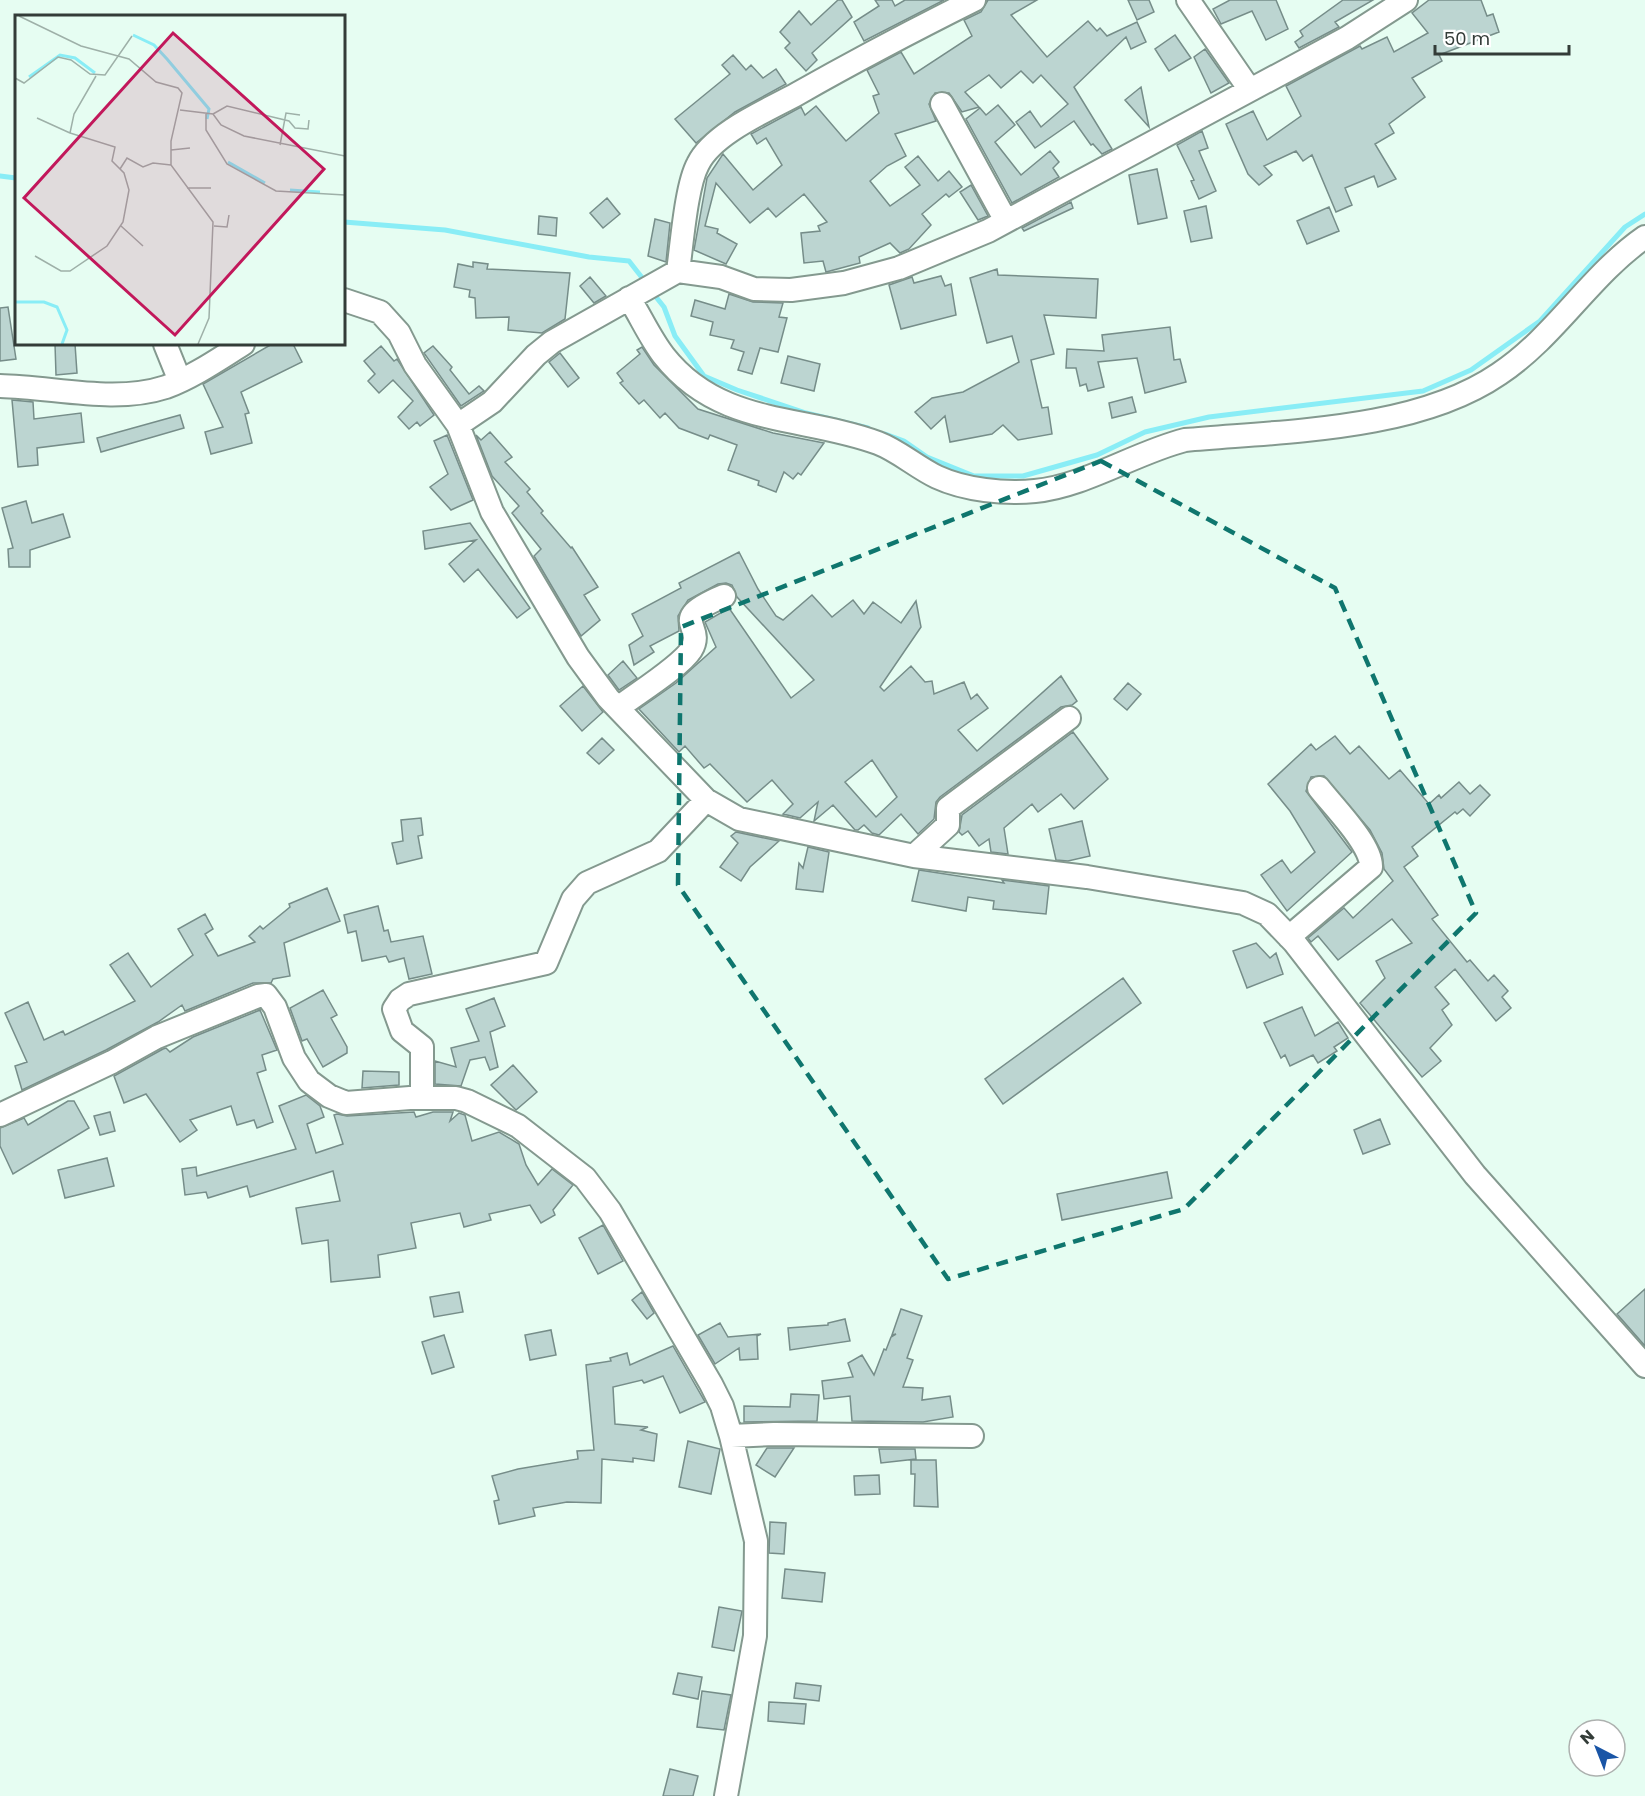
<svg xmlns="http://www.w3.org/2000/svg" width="1645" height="1796" font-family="Poppins,sans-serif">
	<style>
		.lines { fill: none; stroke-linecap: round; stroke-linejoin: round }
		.stream { stroke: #89edf6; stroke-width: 5 }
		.building { fill: #bcd5d1; stroke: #768d89; stroke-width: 1.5; fill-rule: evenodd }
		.minor-casing { stroke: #84998f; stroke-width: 26 }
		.minor { stroke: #fff; stroke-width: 22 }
		.marked { fill: none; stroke: #0f766e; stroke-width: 4.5; stroke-dasharray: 12 8; stroke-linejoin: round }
		.inset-river { fill: none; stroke: #89edf6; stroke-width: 3 }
		.inset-road { fill: none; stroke: #9eb0a8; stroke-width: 1.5 }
		.view { fill: #c2185b; fill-opacity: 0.15; stroke: #c2185b; stroke-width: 3 }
		.inset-edge { fill: none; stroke: #333c38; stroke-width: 3 }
	</style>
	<rect width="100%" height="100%" fill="#e6fdf2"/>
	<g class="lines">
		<path class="stream" d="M0 176 16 178
			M344 222 445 230 589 257 629 261 647 284
			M652 292 664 307 675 336 704 376 737 390 806 413 868 428
			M885 434 904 441 927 457 974 476H1023L1097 455 1145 432 1209 417 1423 391 1471 370 1540 321 1625 227 1645 214"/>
	</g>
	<path class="building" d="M838 0H842L852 17 812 53 817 60 806 71 785 48 790 43 780 32 799 11 811 25Z
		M875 0H892L895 6 905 0H944L864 41 854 22 879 6Z
		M988 0H1037L1011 15 1047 57 1088 21 1097 31 1100 28 1107 36 1137 22 1146 42 1131 49 1126 37 1074 87 1112 149 1102 154 1093 144 1091 145 1074 121 1035 148 1016 122 1030 111 1041 127 1068 104 1041 75 1033 83 1021 71 1001 88 989 75 965 92 979 107 962 112 949 93H935L929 104 936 121 895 134 906 156 887 166 870 181 890 206 920 185 905 167 918 156 938 181 949 171 962 187 949 197 946 194 922 214 931 225 909 249 900 253 890 243 859 257 860 263 826 272 823 261 804 263 801 233 820 231 818 226 827 222 804 194 776 217 768 208 750 223 716 183 705 226 718 229 717 233 737 244 726 264 694 250 707 178 723 154 753 190 782 165 766 138 757 144 751 134 801 107 805 115 816 106 846 141 879 113 873 96 879 94 867 70 901 52 914 74 972 36 964 20 981 12Z
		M1128 0H1149L1154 12 1137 20Z
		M1230 0H1276L1288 29 1266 40 1252 11 1221 24 1213 9Z
		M1343 0H1373L1335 22 1339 27 1299 48 1295 42 1303 36 1300 31Z
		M1429 0H1481L1487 16 1493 14 1499 32 1439 55 1442 61 1412 78 1425 97 1389 124 1394 133 1375 144 1396 179 1378 187 1374 176 1345 188 1352 205 1336 212 1312 155 1303 161 1296 151 1264 166 1272 175 1259 185 1248 174 1226 124 1253 111 1267 140 1301 116 1286 86 1360 46 1362 49 1387 37 1394 52 1428 33 1412 13Z
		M1175 35 1191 58 1169 71 1155 49Z
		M1205 49 1229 83 1211 93 1194 57Z
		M733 55 746 70 751 65 763 78 776 69 786 84 735 112 696 143 675 119 730 74 722 65Z
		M1141 87 1149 127 1125 100Z
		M998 105 1015 125 995 142 1021 175 1050 151 1059 162 1053 168 1059 177 1012 203 966 119 980 108 986 115Z
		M1202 131 1208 148 1199 151 1216 191 1199 199 1191 181 1194 180 1177 145Z
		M1157 169 1167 218 1138 224 1129 175Z
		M971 185 988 216 978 220 960 192Z
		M607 198 620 214 603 228 590 213Z
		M1071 202 1073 208 1024 231 1022 228Z
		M1206 206 1212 238 1191 242 1184 211Z
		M1329 207 1339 231 1307 244 1297 221Z
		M539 216 557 218 556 236 538 234Z
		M655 219 670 223 666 262 648 256Z
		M473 262 488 264 487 269 570 273 565 319 542 333 508 330 509 317 476 318 475 298 469 297 470 290 454 287 458 264 473 267Z
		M997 269 998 275 1098 279 1096 318 1044 315 1054 354 1031 360 1042 408 1048 407 1052 434 1018 440 1003 425 992 434 950 442 945 416 931 429 915 412 932 398 963 392 1019 362 1012 336 987 343 970 278Z
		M941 276 945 286 951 284 956 315 901 329 889 285 912 277 914 283Z
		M590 277 606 296 594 303 580 286Z
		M729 294 753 302 783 303 779 317 787 318 778 352 760 348 752 374 738 370 744 352 731 348 734 340 710 335 713 322 691 316 695 300 725 309Z
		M8 307 16 359 0 361V308Z
		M1170 327 1174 360 1180 359 1186 382 1145 393 1137 358 1098 362 1104 387 1088 391 1086 384 1080 386 1076 368H1066L1067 349 1104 351 1102 335Z
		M55 344H75L77 373 56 375Z
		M272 344H293L302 362 241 392 249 413 245 414 252 443 211 454 205 432 223 427 203 384Z
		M381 346 394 361 397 359 434 415 420 426 417 422 409 429 398 417 413 401 393 380 379 393 368 381 375 374 364 361Z
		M433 346 452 367 450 370 469 394 479 386 484 391 461 406 424 353Z
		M642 347 654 365 698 409 773 433 824 443 801 475 798 473 793 479 784 472 776 492 758 485 759 481 728 470 737 445 710 435 708 439 679 428 665 413 660 418 644 400 639 404 620 383 623 381 617 373 640 354 637 350Z
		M560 353 579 378 568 387 549 362Z
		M788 356 820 364 814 391 781 383Z
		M1132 397 1136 412 1112 418 1109 403Z
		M12 400 33 402 34 419 81 413 84 442 37 448 38 465 18 467Z
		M180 415 184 428 101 452 97 438Z
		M490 432 512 457 505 462 530 489 527 492 543 511 541 513 571 548 572 547 598 587 584 595 600 620 581 636 534 556 541 549 512 513 519 506 492 476 476 435 481 440Z
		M447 435 473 500 451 510 430 487 448 474 434 441Z
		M26 501 32 523 63 514 70 537 30 550V567H9L8 549 13 548 2 508Z
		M470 523 530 608 517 618 478 569 464 582 449 564 476 540 425 549 423 531Z
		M739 552 758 589 776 616 783 620 812 595 832 617 853 600 864 614 873 602 901 623 916 601 921 627 880 687 884 691 911 666 925 682 932 681 934 694 964 682 971 699 977 694 988 708 958 730 977 751 1061 676 1077 701 1072 705 1061 707 940 797 936 802 934 819 918 834 901 814 879 835 872 833 864 825 858 830H855L833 805 814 821 818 802 800 818 783 814 793 804 772 780 747 802 710 764 704 768 685 746 679 752 639 709 676 683 716 647 705 622 729 608 791 698 814 680 737 597 732 585 726 583 718 584 688 600 678 616 679 631 650 646 654 652 634 665 629 645 643 636 632 614 681 588 679 583ZM872 760 897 797 876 817 845 782Z
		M623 661 637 678 619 690 608 675Z
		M1128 683 1141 694 1127 710 1114 699Z
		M583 686 603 712 582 731 560 706Z
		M1073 732 1108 779 1074 809 1061 794 1038 812 1032 804 1004 828 1008 854 991 852 989 839 979 846 968 831 962 835 959 832 962 815Z
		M1335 736 1350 754 1359 746 1389 779 1400 770 1429 804 1439 795 1441 798 1459 782 1470 794 1480 785 1490 795 1470 816 1463 809 1457 814 1455 812 1412 847 1418 856 1404 867 1438 915 1432 919 1467 962 1470 960 1488 981 1494 975 1508 991 1502 997 1511 1008 1496 1021 1455 969 1435 987 1449 1004 1442 1010 1452 1025 1430 1048 1441 1061 1422 1077 1360 1003 1385 978 1376 961 1412 943 1392 919 1338 960 1318 936 1311 942 1308 938 1344 908 1353 918 1393 881 1384 869 1382 853 1370 830 1324 776 1311 777 1306 791 1352 852 1287 911 1261 875 1282 860 1291 873 1315 852 1290 811 1268 784 1311 744 1316 750Z
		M602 738 614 750 599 764 587 753Z
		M421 818 423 835 418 836 422 858 397 864 392 843 403 841 401 820Z
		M1082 821 1090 856 1068 861 1056 860 1049 829Z
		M736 832 779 841 750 867 741 881 720 867 738 843 731 836Z
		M808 847 829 852 823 892 796 889 799 863 803 868Z
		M919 870 1004 883 1002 880 1049 886 1046 914 993 909 994 901 968 897 966 911 912 901Z
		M327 888 340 921 284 943 290 976 273 979 271 983H253L185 1011 182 1005 158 1022 106 1050 22 1090 15 1066 27 1062 5 1013 28 1002 44 1040 63 1031 65 1035 135 1001 110 965 128 953 151 987 193 955 178 929 205 914 213 929 205 934 218 956 255 942 249 936 260 926 263 929 290 907 289 904Z
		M378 906 384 931 388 930 391 942 423 936 432 974 409 979 404 958 389 962 386 956 362 961 356 931 348 933 344 915Z
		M1256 943 1270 958 1276 953 1283 974 1247 988 1233 951Z
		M1123 978 1141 1003 1003 1104 985 1079Z
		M323 990 337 1015 331 1018 347 1047V1053L323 1067 307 1039 302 1041 290 1008Z
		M494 998 505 1026 490 1032 498 1067 490 1070 485 1057 470 1060 461 1086 435 1084V1061L456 1067 451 1048 479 1041 466 1009Z
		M1302 1007 1315 1036 1338 1022 1348 1038 1334 1047 1337 1051 1318 1063 1313 1055 1290 1066 1285 1055 1281 1058 1264 1023Z
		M260 1010 277 1050 262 1055 266 1070 257 1073 273 1122 257 1128 254 1120 237 1125 231 1106 190 1120 197 1130 180 1142 146 1094 124 1103 114 1076 163 1049 166 1048 170 1052 193 1037Z
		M513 1065 537 1092 516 1110 491 1085Z
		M363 1071 399 1072V1085L362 1088Z
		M306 1095 320 1106 324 1117 307 1124 316 1153 343 1144 334 1115 337 1114 347 1116 414 1112 416 1117 433 1112H453L450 1121 459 1113 465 1115 472 1141 499 1132 519 1144 526 1165 538 1185 552 1169 573 1185 553 1210 555 1215 541 1223 530 1205 489 1214 491 1220 464 1227 460 1213 411 1223 416 1248 378 1255 380 1277 331 1282 328 1240 302 1244 296 1208 340 1201 333 1171 250 1197 247 1186 208 1198 206 1192 185 1195 182 1169 196 1167 197 1176 296 1149 279 1106Z
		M68 1101H74L89 1128 13 1174 0 1146V1128L24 1118 28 1125Z
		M110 1112 115 1131 100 1135 94 1116Z
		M1380 1119 1390 1144 1363 1154 1354 1130Z
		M107 1158 114 1186 65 1198 58 1170Z
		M1167 1172 1172 1198 1062 1220 1057 1194Z
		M603 1225 623 1261 598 1274 579 1238Z
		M1645 1289V1346L1617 1314Z
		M459 1292 463 1312 434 1317 430 1297Z
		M642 1292 654 1313 647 1319 632 1300Z
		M901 1309 922 1316 907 1358 913 1360 903 1387 923 1388 922 1400 950 1396 953 1417 923 1422 852 1421 850 1396 824 1399 822 1381 853 1377 848 1363 862 1355 874 1375 884 1349 886 1350 891 1337 896 1334 892 1335Z
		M845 1319 850 1341 790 1350 788 1328 828 1325V1323Z
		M720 1323 728 1337 761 1334 757 1336 758 1359 740 1360 739 1348 715 1364 698 1335Z
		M551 1330 556 1355 530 1360 525 1335Z
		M444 1335 454 1367 432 1374 422 1342Z
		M673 1346 705 1402 680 1413 663 1376 644 1383 642 1380 613 1387 615 1424 648 1427 641 1430 657 1434 654 1461 633 1458V1462L602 1459 601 1503 567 1502 533 1508 535 1516 499 1524 494 1501 499 1500 492 1476 518 1469 578 1459 577 1451 594 1450 586 1365 611 1361 610 1358 627 1353 630 1365Z
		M791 1394 819 1395 817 1421 744 1422V1406L790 1407Z
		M688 1441 720 1449 711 1494 679 1487Z
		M767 1448H794L775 1477 756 1465Z
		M879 1449H915L916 1459 881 1463Z
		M911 1460H936L938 1507 914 1506 915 1474H911Z
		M879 1475 880 1494 855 1495 854 1476Z
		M770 1522 786 1523 784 1554 769 1553Z
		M785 1569 825 1573 822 1602 782 1598Z
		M719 1607 742 1611 734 1651 712 1647Z
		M678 1673 702 1677 698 1699 673 1694Z
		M796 1683 821 1686 819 1701 794 1698Z
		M702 1691 731 1695 724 1730 697 1727Z
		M769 1702 806 1704 804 1724 768 1721Z
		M670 1769 698 1776 693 1796H663Z"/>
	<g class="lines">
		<defs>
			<path id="minor" d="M1188 0 1250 90
				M942 104 1006 221
				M678 271C682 244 686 186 698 164 713 133 768 110 797 94 855 61 914 30 974 0
				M629 298C641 317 650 338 664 356 720 427 803 415 878 443 899 451 916 467 937 477 965 490 1004 494 1035 491 1083 487 1137 452 1185 440 1283 431 1416 431 1499 374 1555 337 1590 275 1645 237
				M344 300 380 312 399 333 415 365 458 425 492 512 578 657 608 698 706 800 739 819 914 856 1087 877 1243 903 1267 914 1294 942 1475 1175 1645 1366
				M165 344 180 381
				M0 386C54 387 114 404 166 387 193 377 219 359 243 344
				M458 425 492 402 536 355 552 342 678 271 721 277 754 289 791 290 844 283 899 268 988 231 1347 38 1406 0
				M618 708C636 694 680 667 691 650 707 624 664 621 724 596
				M914 856 948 825V808L1069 718
				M1289 937 1371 867C1372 845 1333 806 1319 788
				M422 1098V1047L402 1031 394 1009 400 1000 409 994 546 963 573 899 587 883 658 851 706 800
				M0 1115 112 1062 157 1037 258 996 266 995 275 1007 294 1058 309 1081 329 1096 346 1103 410 1098H456L467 1101 518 1126 585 1178 610 1211 711 1384 722 1406 731 1436 756 1541 755 1636 726 1796
				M731 1436 774 1434 972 1436"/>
		</defs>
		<use href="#minor" class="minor-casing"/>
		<use href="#minor" class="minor"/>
	</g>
	<path class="marked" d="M1101 461 1335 588 1476 913 1184 1209 948 1279 678 885 681 627Z"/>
	<g transform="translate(15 15)">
		<rect width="330" height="330" fill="#e6fdf2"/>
		<path class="inset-river" d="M118 20 139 30 152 44 194 94 192 104M14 62 45 40 60 43 80 58M213 147 250 168M275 175 305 177M0 287H29L42 292 52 315 47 329"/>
		<path class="inset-road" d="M4 1 66 31 114 44 141 67 163 73 167 78 156 126V150L198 207 194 303 183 329M0 63 9 68 43 42 56 45 75 59 90 60 117 21M165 95 198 99 206 110 229 121 330 141M191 98V115L212 149 261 176 330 180M198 99 212 91 274 106 280 113 293 114 294 105M22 103 55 118M265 130 271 98 285 100M156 135 175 133M105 154 112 143 128 152 138 148 156 150M172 173H196M106 211 128 231M199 211 212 212 214 200M20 241 46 256H55L92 231 108 207 114 175 109 158 97 146 100 132 55 118 59 99 81 61"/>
		<path class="view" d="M158 18 309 154 160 320 9 183Z"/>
		<rect width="330" height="330" class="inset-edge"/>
	</g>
	<g transform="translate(1597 1748) rotate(318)"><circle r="28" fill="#ffffff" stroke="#adb1af" stroke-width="1.5"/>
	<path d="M0-4.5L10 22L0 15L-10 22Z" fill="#1955a6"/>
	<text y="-9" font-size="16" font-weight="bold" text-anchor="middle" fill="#333c38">N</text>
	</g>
	<path d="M1435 45v9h134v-9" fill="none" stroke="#333c38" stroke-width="3"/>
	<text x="1444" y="45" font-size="18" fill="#333c38" stroke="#ffffff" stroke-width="4.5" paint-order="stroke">50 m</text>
</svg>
